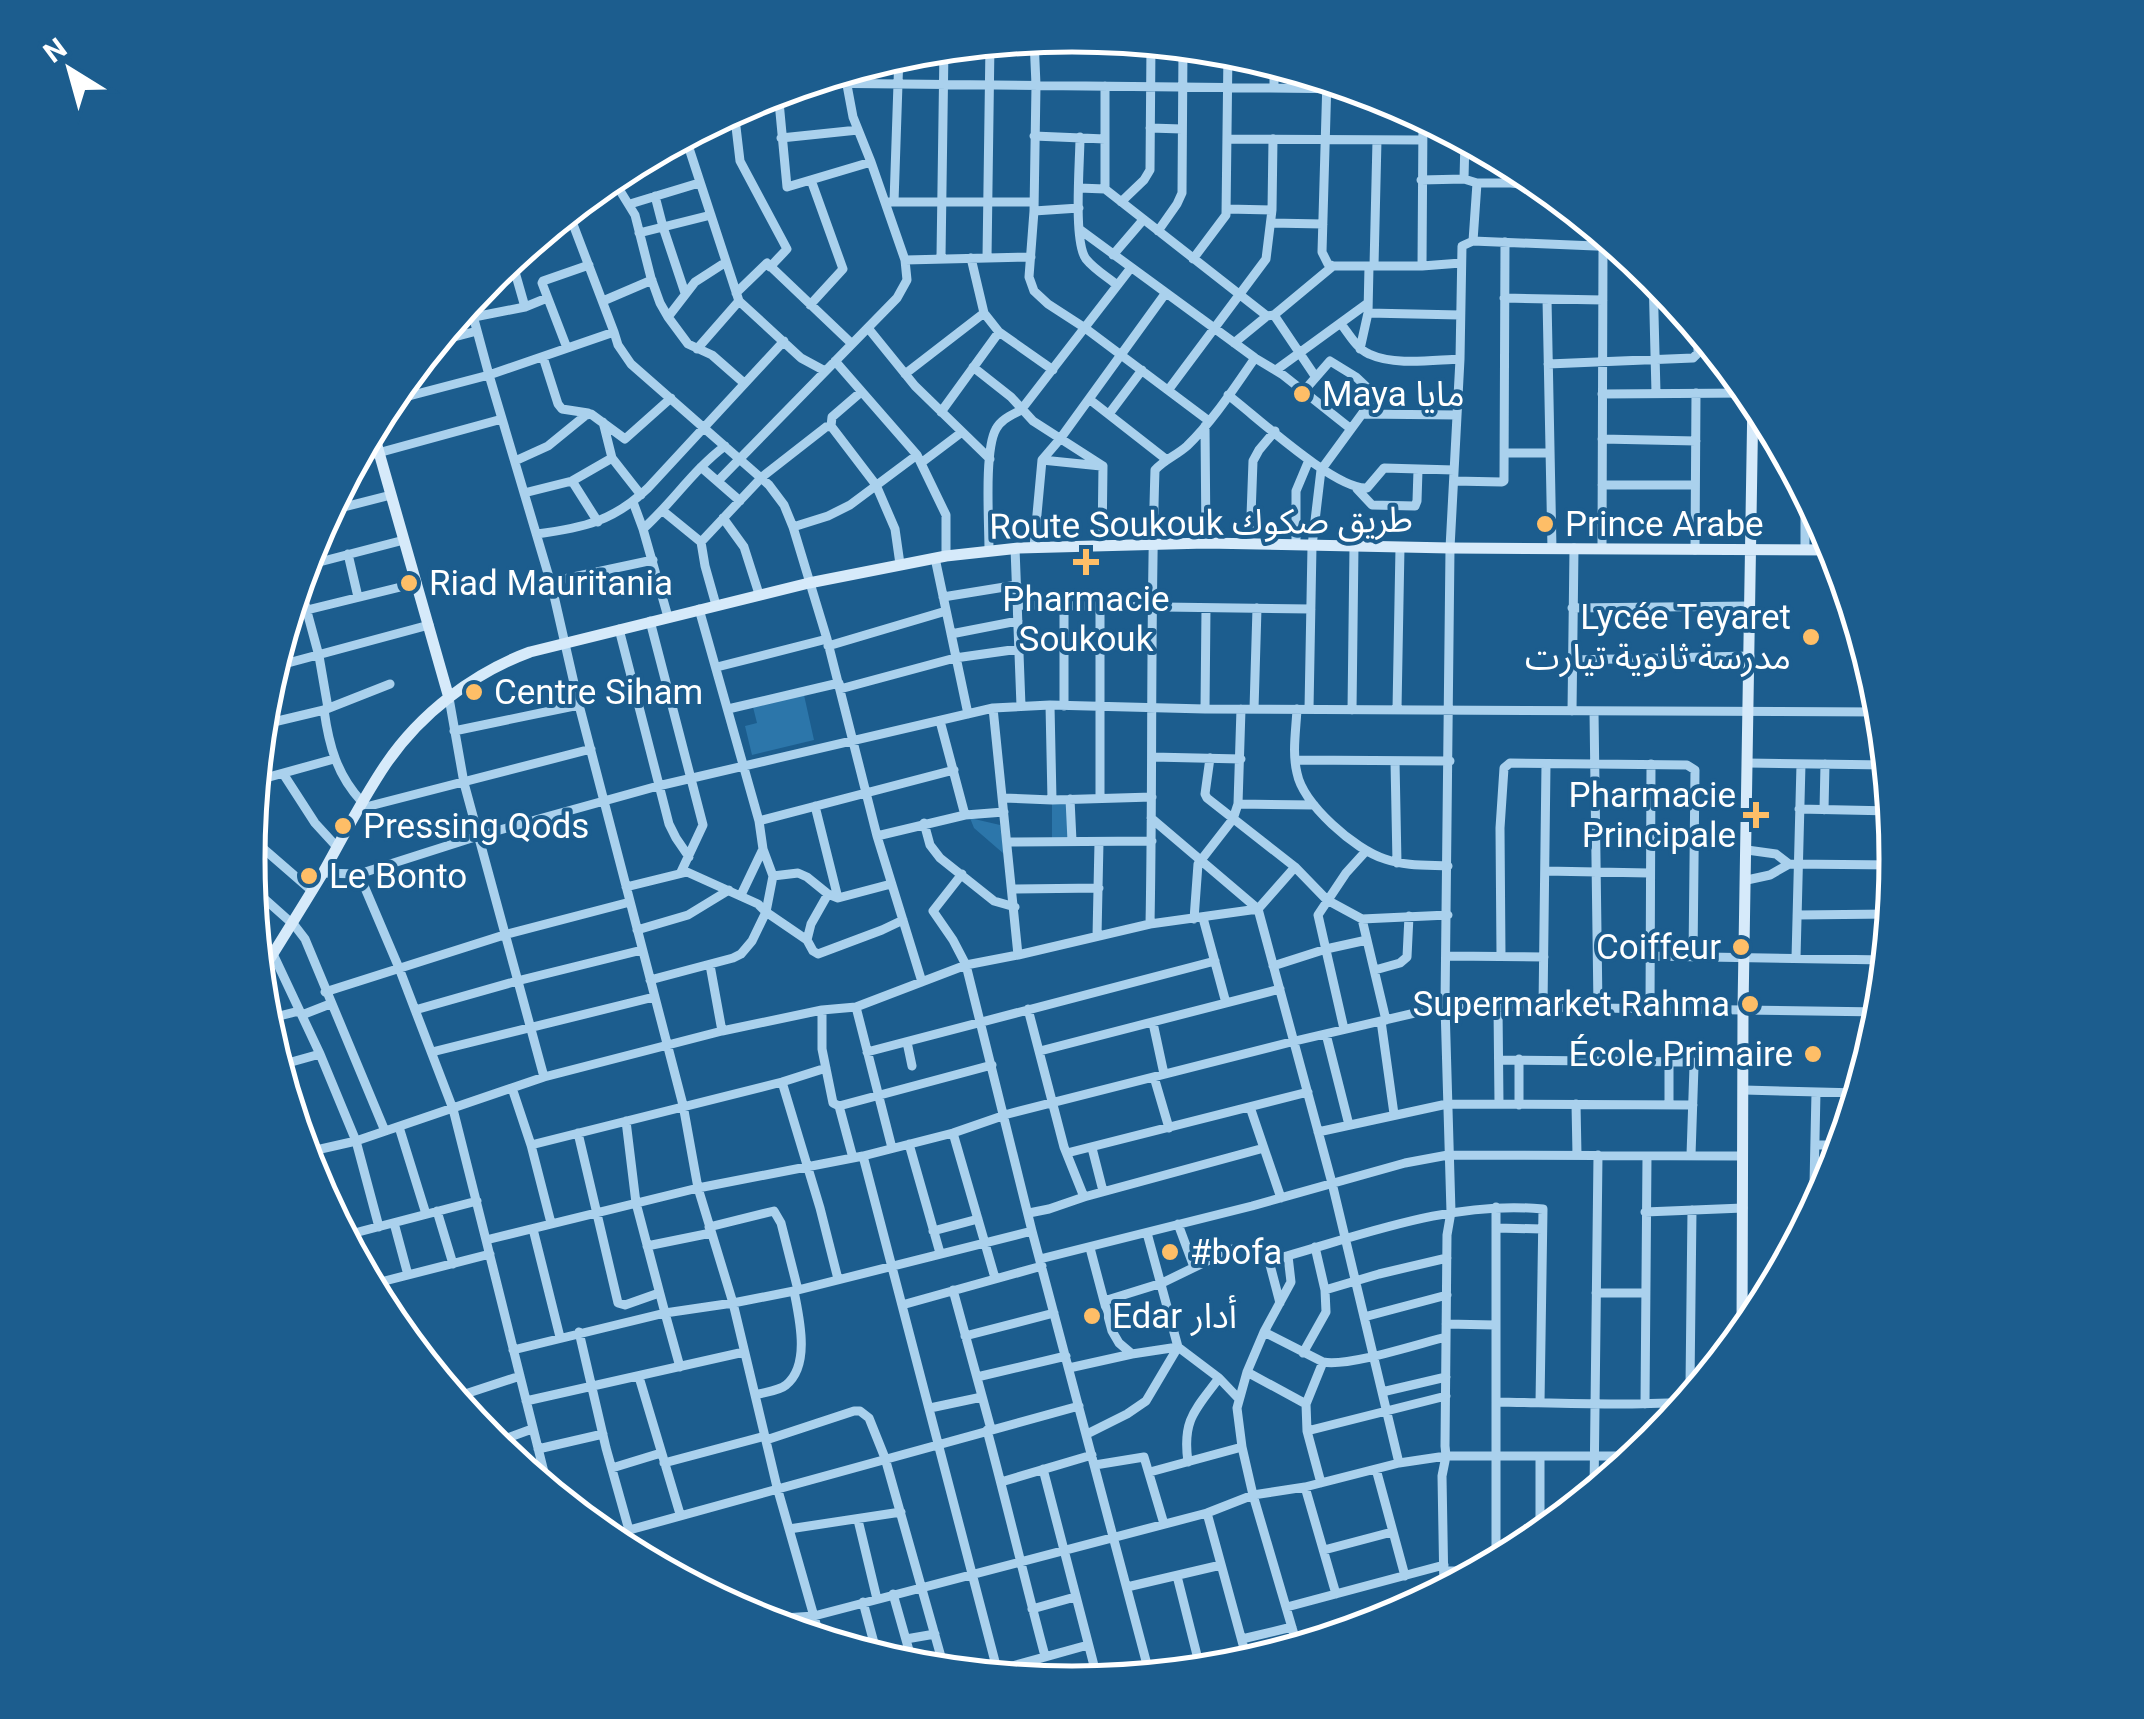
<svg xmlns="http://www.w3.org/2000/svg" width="2144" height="1719" font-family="Roboto,'Noto Sans Arabic',sans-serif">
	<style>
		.green { fill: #2c76aa }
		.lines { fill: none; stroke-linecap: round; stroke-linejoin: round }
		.street { stroke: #aad1ed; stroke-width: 9 }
		.secondary { stroke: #d6eafa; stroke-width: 11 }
		.poi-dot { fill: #febe67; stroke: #1c5d8e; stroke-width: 4 }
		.labels { text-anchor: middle; stroke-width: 8; stroke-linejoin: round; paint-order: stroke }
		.poi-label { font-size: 35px; fill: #fff; stroke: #1c5d8e; text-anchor: start }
		.street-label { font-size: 35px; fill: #fff; stroke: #1c5d8e }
		.rim { fill: none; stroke: #fff; stroke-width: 5 }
	</style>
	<rect width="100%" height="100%" fill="#1c5d8e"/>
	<path class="green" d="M804 695 814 740 752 755 745 726 757 723 753 707Z
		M1067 802 1070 839H1052V804Z
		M970 818 1000 825 1004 854 974 828Z"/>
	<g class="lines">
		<path class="street" d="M1034 39 1036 85 1034 211 1029 277 1034 291 1048 304 1085 328 1209 421
			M1327 79 1322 252 1328 264 1333 266
			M805 83 1357 89
			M1105 86V189
			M1274 87V63
			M778 91 787 187 871 162
			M734 110 740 161 787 249 770 267
			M1150 128 1182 129
			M685 136 739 301 801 358 825 371
			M1034 136 1105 139
			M1080 137C1080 162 1073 242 1086 259 1094 269 1107 277 1117 285
			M781 138 858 130
			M1227 139 1422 140
			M611 176 635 215 651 278 660 303 668 317 688 344 712 355 744 383
			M1464 179 1465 139
			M1421 180 1464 179 1477 183
			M1511 183 1546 187
			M1079 188 1105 189 1267 316
			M655 196 663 227 685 293
			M889 202H1033
			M894 202 899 54
			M1121 202 1144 180 1150 170 1151 43
			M630 204 699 183
			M1227 209 1272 210
			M568 211 614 332
			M1034 211 1079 208
			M1271 223 1323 224
			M1079 229 1255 358 1283 375 1351 429
			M545 231 572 221
			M1158 231 1177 204 1182 193 1183 46
			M639 233 711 215
			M1473 241 1477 183H1511L1510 163
			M1619 247 1473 241 1462 246 1460 359 1450 548 1445 1006 1451 1212 1447 1235 1445 1446 1446 1456H1639
			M1113 255 1143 220
			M941 257 944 48
			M511 258 525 307
			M971 258 984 313 999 332 1053 370
			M987 258 990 43
			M1193 259 1226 215 1228 50
			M905 260 1031 257
			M1374 266 1377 140
			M1422 266 1423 117
			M1653 275 1656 393
			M736 293 767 263 851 343
			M1504 298 1603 300
			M1547 299 1552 549
			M469 301 489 375 552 587 579 705 683 1105 698 1188 733 1303 777 1487 821 1641
			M603 301 652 280
			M810 305 843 269 811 180
			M1368 313 1460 315
			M1274 315 1315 376
			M474 317 525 307 547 298
			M668 317 695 282 726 262
			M1341 324C1349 334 1357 349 1369 354 1395 366 1432 360 1460 359
			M868 328 915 386 990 459
			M435 342 477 331
			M1234 343 1267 316 1274 315 1333 266H1422L1461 263
			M567 348 542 283 543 281 589 265
			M697 349 739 301
			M1360 349 1368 313 1369 266
			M543 357 558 404 562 409 588 413
			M835 361 917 455 946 515V556
			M1548 364 1693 358 1698 353V329
			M973 367 1011 397 1033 421 1103 466
			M1276 370 1368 303
			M905 374 984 313
			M1169 389 1266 259 1272 210 1273 139
			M1303 392 1330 361 1356 377 1374 394 1362 414 1321 470 1312 546 1309 709
			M1602 394 1750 393
			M1228 395C1257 417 1335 490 1367 488L1384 468 1454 470
			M1089 399 1167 460
			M386 402 489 375 614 332 618 345 631 364 769 485 784 505 793 527 827 639 877 836 922 982
			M941 412 999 332
			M1109 414 1142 370
			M1362 414 1457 415
			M603 422 612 458
			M831 426 876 485 895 529 900 564
			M1205 426 1206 543
			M1602 439 1696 441
			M1505 453H1549
			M356 459 502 419
			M1042 460 1101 466
			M515 461 548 446 586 415 591 414 625 439 671 398
			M921 463 962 432
			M701 467 740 501
			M572 481 598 522
			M718 481 897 298 907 280 905 260 871 162 853 117 847 85V70
			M1454 481 1502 482 1504 481 1505 242
			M1602 485H1695
			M1357 489 1372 505 1415 506 1417 501 1418 470
			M524 493 572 481 612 458 641 495
			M633 502 643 529 668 617
			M328 511 391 495
			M663 511 701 542 705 566 716 605
			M723 518 744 547 759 594
			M793 527 828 516 850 505 917 455
			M643 529C672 503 694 469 725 446
			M537 534C583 528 614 521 648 488L784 341
			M701 542 762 477 826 427 831 426 832 417 861 392
			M1250 543 1253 461 1259 450 1275 431
			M1102 544 1103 466
			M1296 545V491L1309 460
			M1034 547 1042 460 1060 439 1165 294
			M1015 548 1021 706
			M1602 548 1603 247
			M1805 549V490
			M989 550C989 523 984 450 996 429 1001 419 1012 415 1021 410L1130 269
			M1695 550 1696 393
			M348 554 358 597
			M935 558 968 714
			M304 566 404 540
			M299 582 319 656 328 708
			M550 582 653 560
			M943 597 1017 585
			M1017 605 1311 609
			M1572 608 1750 606
			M307 610 417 583
			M650 621 703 825 681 872
			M619 629 669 824 676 838 689 857
			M951 634 1018 621
			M828 646 946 611
			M1572 660 1750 656
			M273 667 429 625
			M717 667 827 639
			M840 689 955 658 1019 649
			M449 698 464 783 544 1077
			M1050 705 1052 800
			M1064 706V606
			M728 709 839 683
			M1205 709 1206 608
			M1254 709 1257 608
			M1297 709C1296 730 1292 753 1297 773 1303 804 1355 850 1385 859 1405 866 1427 865 1448 866
			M1397 709 1400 547
			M324 710C329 746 337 775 362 802
			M1352 710 1354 546
			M1572 711 1574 548
			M1594 711 1598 1008
			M940 721 965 815
			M261 725 324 710 390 684
			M454 731 579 705
			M1152 757 1241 759
			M1210 758 1205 794 1207 798 1295 867 1327 900 1362 919 1448 915
			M1295 760 1450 761
			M1395 761 1397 863
			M1747 763 1887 765
			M284 775 315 823 337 847
			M255 781 334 759
			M1003 798 1052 800 1152 797
			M1100 798V607
			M1070 799 1072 841
			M1238 804 1314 805
			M815 806 838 898
			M358 809 591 749
			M1799 809 1892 811
			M1824 810 1825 764
			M1151 818 1258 909 1295 867
			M759 821 954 770
			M924 823 930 845 940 858 994 901 1015 907
			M877 836 965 815 1004 812
			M250 837 311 890
			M1008 842 1152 841
			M1747 850 1776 854 1789 864
			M1545 871 1649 873
			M322 873 359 874 478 836 658 786 993 708 1050 705 1205 709 1882 712
			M359 874 399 968 453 1109 486 1240 698 1188 863 1156 953 1133 1008 1114 1295 1041 1445 1006 1881 1012
			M962 874 933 911 953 940 966 965 1032 1231 1150 1676
			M773 876 798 873 807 877 828 894 838 898 891 884
			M1747 880 1770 875 1789 864 1896 865
			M250 886 295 926 305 939 385 1131
			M626 887 687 872 758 904 766 912 807 940
			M1013 889 1099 888
			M828 894 811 924 807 940 813 951 818 954 882 930 903 920
			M741 895 763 849
			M1797 915 1891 914
			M1203 918 1226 1003
			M1194 919 1198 864 1233 819 1238 804 1241 709
			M1362 919 1386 1020
			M1150 924C1153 773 1150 621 1155 470 1164 460 1177 455 1187 446 1213 421 1234 388 1255 358
			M637 930 688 915 729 890
			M1097 936 1099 842
			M255 938 273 954 320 1054 356 1141 379 1227
			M1018 955 1150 924 1258 909 1332 1183 1399 1463
			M1447 956 1544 957
			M1501 956 1500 828 1504 768 1510 763 1687 765 1695 770 1693 957
			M1649 956 1886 960
			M1796 958 1801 764
			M710 965 722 1031
			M1273 966 1326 949 1367 940
			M1375 970 1400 963 1407 957 1409 916
			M650 980 733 958 741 954 752 941 766 912 773 876 763 849 759 821 699 609
			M325 992 504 935 630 902
			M856 1007 892 1148
			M1498 1007 1499 1104
			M1543 1007 1546 764
			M1028 1009 1064 1147 1084 1197
			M1650 1009 1651 764
			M415 1010 517 981 642 950
			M822 1010V1049L833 1103 839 1106 853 1158
			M302 1015 330 1004
			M263 1020 299 1011
			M1381 1021 1394 1114
			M1153 1023 1164 1074
			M1344 1029 1318 915 1346 873 1366 851
			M1326 1034 1349 1125
			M907 1042 912 1066
			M1040 1051 1280 989
			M432 1052 654 997
			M867 1052 1215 961
			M1499 1060 1693 1062 1694 1066 1691 1155
			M1669 1061V1104
			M277 1066 320 1054
			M1154 1077 1169 1128
			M782 1082 820 1208 838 1279
			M512 1088 531 1145 782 1082 826 1068
			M1744 1090 1859 1093
			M1816 1092 1814 1184 1820 1201
			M1576 1104 1577 1155
			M1519 1105V1059
			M839 1106 992 1065
			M1250 1107 1281 1198
			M626 1121 636 1203 665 1313 733 1303 794 1291 1032 1231
			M399 1127 426 1214
			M1318 1132 1447 1104 1693 1105
			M578 1133 618 1303 625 1305 659 1293
			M953 1133 995 1278
			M909 1144 940 1253
			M531 1145 551 1223
			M1815 1145H1843
			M1092 1148 1103 1191
			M303 1153 356 1141 544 1077 722 1031 822 1010 856 1007 966 965 1018 955 993 708
			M304 1153 316 1186
			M1067 1153 1308 1092
			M863 1156 999 1677
			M437 1211 453 1264
			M1645 1212 1743 1208
			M1029 1213 1049 1209 1084 1197 1264 1148
			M394 1223 408 1275
			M1178 1224 1194 1267
			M709 1227 774 1211 781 1223 798 1290
			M1496 1228 1542 1229
			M533 1229 560 1337
			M933 1231 978 1219
			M343 1236 477 1201
			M486 1240 549 1492
			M647 1246 711 1233
			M1090 1248 1112 1331 1119 1343 1132 1354
			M1288 1256 1291 1282 1264 1332 1247 1372 1237 1408 1242 1447 1253 1495 1298 1648
			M1040 1259 1252 1206 1405 1163 1448 1155 1743 1156
			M369 1285 490 1254
			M953 1290 991 1429
			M1325 1290 1379 1274 1447 1258
			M1596 1293H1645
			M1104 1301 1162 1283 1232 1249
			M1280 1303 1269 1261C1358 1237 1448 1200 1543 1209L1540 1403
			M902 1305 1042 1266
			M1364 1317 1447 1295
			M1446 1324 1495 1325
			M579 1332 606 1448 629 1530
			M1264 1332 1323 1362
			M965 1336 1054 1313
			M513 1350 665 1313 680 1367
			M1303 1353 1326 1312 1325 1290 1315 1247
			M1069 1368 1132 1354 1178 1347 1147 1233
			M1247 1372 1306 1404
			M639 1377 680 1514
			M977 1377 1066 1356
			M1382 1392 1446 1377
			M462 1395 471 1420
			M755 1395C765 1392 779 1391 786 1385 811 1365 799 1317 794 1291
			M453 1398 520 1376
			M526 1401 744 1352
			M1496 1402C1559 1403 1621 1406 1684 1402L1688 1396 1690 1385 1692 1210
			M1645 1404 1647 1156
			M930 1408 982 1397
			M987 1430C1007 1505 1025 1581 1045 1656
			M1307 1431 1306 1404 1323 1362C1348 1367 1418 1344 1446 1337
			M1087 1434 1127 1414 1146 1401 1178 1347 1219 1378 1239 1399
			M766 1440 854 1411H860L869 1418 885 1458 945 1671
			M491 1444 532 1429
			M538 1449 603 1434
			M1188 1462C1182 1420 1195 1410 1219 1378
			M664 1463 765 1436
			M1095 1465 1144 1457 1164 1524
			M612 1468 661 1453
			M1043 1469 1098 1681
			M1376 1469 1405 1576
			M1150 1472 1242 1447
			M1001 1482 1092 1455
			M1321 1483 1307 1431 1446 1396
			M1305 1487 1336 1594
			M1594 1492 1598 1155
			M1207 1513 1248 1663
			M858 1520 877 1599
			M789 1529 901 1512
			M604 1537 1079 1406
			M1540 1537V1457
			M1324 1550 1392 1532
			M1496 1564V1207
			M1444 1571H1481
			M1177 1576 1201 1671
			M1127 1587 1221 1565
			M893 1594 914 1668
			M863 1602 878 1658
			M1287 1607 1444 1565
			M1032 1609 1075 1597
			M755 1620 814 1616 1207 1513 1253 1495 1305 1487 1399 1463 1446 1456 1442 1476 1444 1591
			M906 1639 935 1634
			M1242 1639 1292 1627
			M998 1670 1088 1645"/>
		<path class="secondary" d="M372 428 449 698
			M259 976C281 941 303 906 324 871 344 835 363 798 386 764 420 714 473 673 530 652L809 583 946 556 1019 548 1206 543 1450 548 1835 550
			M1743 1307H1763
			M1742 1336 1743 1009 1753 396"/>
	</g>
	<g class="poi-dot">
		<circle cx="1302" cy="394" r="10"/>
		<circle cx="1545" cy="524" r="10"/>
		<path d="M1081 547h10v10h10v10h-10v10h-10v-10h-10v-10h10z"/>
		<circle cx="409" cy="583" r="10"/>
		<circle cx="1811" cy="637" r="10"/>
		<circle cx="474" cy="692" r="10"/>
		<path d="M1751 800h10v10h10v10h-10v10h-10v-10h-10v-10h10z"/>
		<circle cx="343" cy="826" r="10"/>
		<circle cx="309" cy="876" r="10"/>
		<circle cx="1741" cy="947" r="10"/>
		<circle cx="1750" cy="1004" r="10"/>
		<circle cx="1813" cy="1054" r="10"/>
		<circle cx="1170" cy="1252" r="10"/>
		<circle cx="1092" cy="1316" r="10"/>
	</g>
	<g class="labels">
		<g class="poi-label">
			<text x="1322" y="406">Maya مايا</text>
			<text x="1565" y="536">Prince Arabe</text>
			<text x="429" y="595">Riad Mauritania</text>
			<text x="1086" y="611" text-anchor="middle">Pharmacie<tspan x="1086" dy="40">Soukouk</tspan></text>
			<text x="1791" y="629" text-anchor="end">Lycée Teyaret<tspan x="1791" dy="40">مدرسة ثانوية تيارت</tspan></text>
			<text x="494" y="704">Centre Siham</text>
			<text x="1736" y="807" text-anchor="end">Pharmacie<tspan x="1736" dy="40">Principale</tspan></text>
			<text x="363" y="838">Pressing Qods</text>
			<text x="329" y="888">Le Bonto</text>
			<text x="1721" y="959" text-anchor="end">Coiffeur</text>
			<text x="1730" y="1016" text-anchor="end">Supermarket Rahma</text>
			<text x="1793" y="1066" text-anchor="end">École Primaire</text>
			<text x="1190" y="1264">#bofa</text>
			<text x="1112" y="1328">Edar أدار</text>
		</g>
		<g class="street-label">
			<text transform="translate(1201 523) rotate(-1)" y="12">Route Soukouk طريق صكوك</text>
		</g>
	</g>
	<path d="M0 0H2144V1719H0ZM265 859a807 807 0 1 1 1614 0a807 807 0 1 1-1614 0Z" fill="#1c5d8e" fill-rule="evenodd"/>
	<path class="rim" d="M265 859a807 807 0 1 1 1614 0a807 807 0 1 1-1614 0Z"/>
	<g transform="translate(70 70) rotate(323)" stroke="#1c5d8e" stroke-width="8" paint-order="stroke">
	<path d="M0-8L18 38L0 25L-18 38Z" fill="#ffffff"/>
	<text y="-15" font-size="28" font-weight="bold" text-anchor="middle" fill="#ffffff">N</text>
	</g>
</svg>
